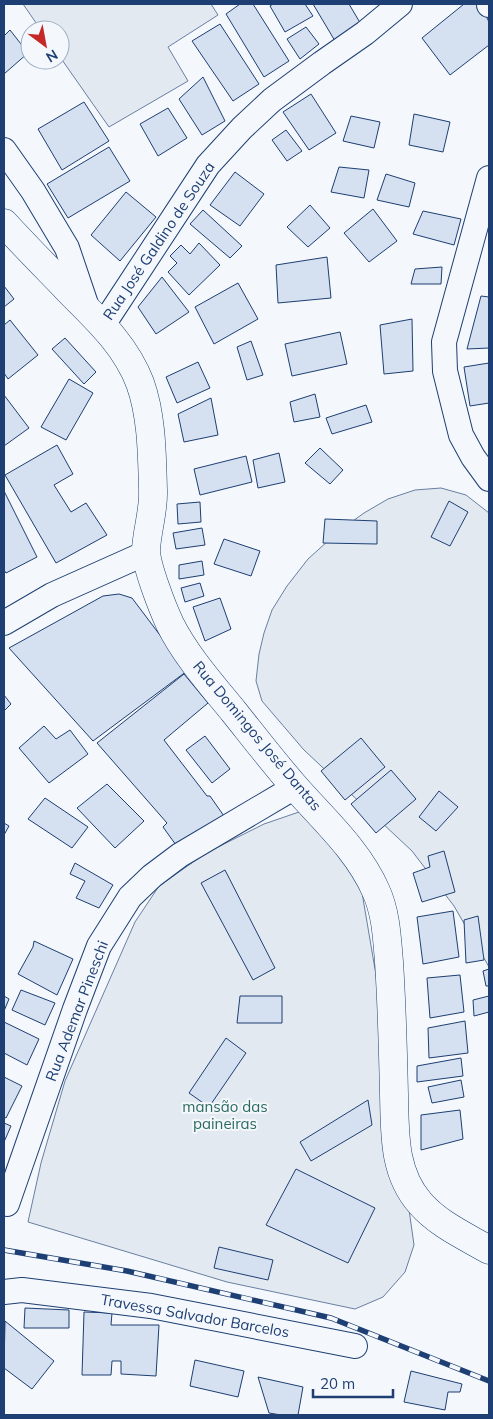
<svg xmlns="http://www.w3.org/2000/svg" width="493" height="1419" font-family="Mulish,sans-serif">
	<style>
		.green { fill: #e3e9f0; stroke: #687fa3 }
		.building { fill: #d5e0f0; stroke: #1d3f73 }
		.lines { fill: none; stroke-linecap: round; stroke-linejoin: round }
		.minor-casing { stroke: #1d3f73; stroke-width: 26 }
		.tertiary-casing { stroke: #1d3f73; stroke-width: 29 }
		.minor { stroke: #f4f7fb; stroke-width: 24 }
		.tertiary { stroke: #f4f7fb; stroke-width: 28 }
		.rail-casing { stroke: #1d3f73; stroke-width: 5.5 }
		.rail { stroke: #f4f7fb; stroke-width: 4; stroke-dasharray: 11; stroke-linecap: butt }
		.labels { text-anchor: middle; stroke-width: 4; stroke-linejoin: round; paint-order: stroke }
		.street-label { font-size: 15px; fill: #1d3f73; stroke: #f4f7fb }
		.park-label { font-size: 15px; fill: #2c6c60; stroke: #f4f7fb }
	</style>
	<rect width="100%" height="100%" fill="#f4f7fb"/>
	<path class="green" d="M23 4H211L218 15 168 47 188 81 109 127 60 57V30H41Z
		M441 488 466 495 489 513V967L454 906 412 851 304 750 262 701 256 681 259 654 264 633 272 610 287 586 308 559 339 531 364 513 388 499 415 490Z
		M299 812 330 837 359 875 376 975 414 1245 405 1272 383 1297 355 1309 227 1282 28 1222 41 1163 65 1081 135 922 159 886 206 853 264 824Z"/>
	<path class="building" d="M240 4H253L289 61 264 77 226 14Z
		M273 4H305L313 16 285 32 270 6Z
		M313 4H349L362 26 338 46Z
		M464 4H480L489 22V45L450 75 422 38Z
		M220 24 259 84 233 101 192 41Z
		M306 27 319 44 300 59 287 39Z
		M10 30 28 53 4 74V36Z
		M203 77 225 121 202 135 179 99Z
		M311 94 336 133 309 150 283 112Z
		M84 102 109 141 62 170 38 129Z
		M168 108 187 138 158 156 140 124Z
		M414 114 450 122 443 152 409 145Z
		M351 116 380 122 374 148 343 141Z
		M286 130 302 151 287 161 272 140Z
		M109 147 130 181 68 218 47 184Z
		M339 167 369 170 364 198 331 192Z
		M235 172 264 194 240 226 210 205Z
		M386 174 415 183 409 207 377 200Z
		M126 192 156 217 120 261 91 235Z
		M310 205 330 228 308 247 287 227Z
		M373 209 397 241 369 262 344 233Z
		M203 210 242 246 230 258 190 224Z
		M423 211 461 219 454 245 413 234Z
		M199 243 220 265 189 295 168 272 177 263 170 256 181 245 190 254Z
		M327 257 331 298 278 303 276 265Z
		M442 267 441 284H411L415 269Z
		M162 277 189 312 156 334 138 307Z
		M238 283 258 319 214 344 195 307Z
		M4 286 14 299 4 307Z
		M481 296 489 297V348L467 349Z
		M412 319 413 371 384 374 380 325Z
		M10 320 38 355 8 379 4 373V325Z
		M340 332 347 364 292 376 285 344Z
		M65 338 96 372 84 384 52 349Z
		M251 341 263 375 247 380 237 347Z
		M198 362 210 388 177 403 166 377Z
		M489 363V403L470 406 464 367Z
		M69 379 93 393 66 440 41 427Z
		M315 394 320 417 294 422 290 402Z
		M4 395 29 428 4 446Z
		M211 398 218 435 184 442 178 414Z
		M366 405 372 422 332 434 326 418Z
		M57 445 73 474 54 485 71 512 86 503 107 535 56 563 5 475Z
		M320 448 343 470 330 484 305 463Z
		M279 453 285 482 258 488 253 460Z
		M246 456 252 482 200 495 194 469Z
		M4 491 37 557 6 573 4 570Z
		M449 501 468 512 450 546 431 537Z
		M200 502 201 522 178 524 177 504Z
		M325 519 377 521V544L323 543Z
		M202 528 205 545 176 549 173 533Z
		M224 539 260 551 251 576 214 564Z
		M202 561 204 575 179 579V565Z
		M200 583 204 596 185 602 181 588Z
		M119 594 132 598 187 671 93 741 9 648 103 596Z
		M220 598 231 629 205 641 193 607Z
		M184 674 208 703 164 740 207 796H210L224 816 176 845 163 827 167 823 97 743Z
		M4 695 11 704 4 711Z
		M44 726 56 739 70 730 88 754 49 783 19 748Z
		M205 736 230 769 212 783 186 750Z
		M361 738 385 767 345 800 321 771Z
		M391 770 416 799 376 833 351 804Z
		M107 784 144 821 115 848 77 808Z
		M439 791 458 807 436 831 419 817Z
		M45 798 88 827 72 848 28 819Z
		M4 823 9 826 4 835Z
		M444 851 455 892 422 902 413 873 430 867 428 856Z
		M75 863 113 885 99 908 76 898 85 881 70 874Z
		M225 870 275 968 253 980 201 883Z
		M453 911 459 957 423 964 417 917Z
		M478 916 484 960 466 963 464 920Z
		M34 941 73 959 57 995 18 974 33 947Z
		M489 969V986H486L483 971Z
		M460 975 464 1012 430 1018 427 978Z
		M21 990 55 1003 45 1025 12 1010Z
		M4 996 9 999 4 1011Z
		M240 996H282V1023H237Z
		M489 996V1012L474 1016 473 1000Z
		M465 1021 468 1053 429 1058 428 1028Z
		M4 1022 39 1039 27 1065 4 1053Z
		M226 1038 246 1053 209 1107 189 1093Z
		M461 1058 463 1076 417 1082V1066Z
		M4 1077 22 1086 6 1118 4 1117Z
		M461 1080 464 1097 432 1103 428 1087Z
		M368 1100 372 1125 311 1161 300 1142Z
		M460 1110 463 1139 421 1150V1115Z
		M4 1123 11 1126 4 1142Z
		M296 1169 375 1208 348 1263 266 1225Z
		M219 1247 273 1260 268 1280 214 1268Z
		M25 1308 69 1310V1328H24Z
		M84 1312 112 1313 111 1325H159L156 1376 121 1374V1361H112L111 1375H82Z
		M5 1321 54 1361 32 1389 4 1368Z
		M195 1360 244 1371 238 1397 190 1386Z
		M411 1371 462 1384 460 1392H448L445 1410 404 1402Z
		M258 1377 303 1387 298 1415H281L269 1413Z"/>
	<g class="lines">
		<defs>
			<path id="minor" d="M489 4V5
				M4 150 33 191 67 248 88 310
				M489 178 444 342 445 371 461 435 473 457 489 479
				M103 325 208 165 242 128 272 100 322 63 365 33 400 4
				M4 623 52 595 146 553
				M7 1204 75 1009 99 946 130 897 152 876 180 855 295 787
				M4 1292 22 1290 151 1306 355 1346"/>
			<path id="tertiary" d="M4 223C26 247 49 270 71 293 98 320 126 346 140 383 152 416 152 456 153 490 154 510 147 530 146 550 146 566 163 609 170 624 186 656 212 685 234 712 254 737 274 763 295 787 324 820 358 850 376 891 386 913 387 938 389 962 392 1006 393 1050 394 1094 395 1133 393 1172 420 1203 438 1224 465 1236 489 1250"/>
		</defs>
		<use href="#minor" class="minor-casing"/>
		<use href="#tertiary" class="tertiary-casing"/>
		<use href="#minor" class="minor"/>
		<use href="#tertiary" class="tertiary"/>
		<defs>
			<path id="rail" d="M4 1250 127 1271 331 1318 489 1381"/>
		</defs>
		<use href="#rail" class="rail-casing"/>
		<use href="#rail" class="rail"/>
	</g>
	<g class="labels">
		<g class="street-label">
			<text transform="translate(159 241) rotate(-56)" y="5">Rua José Galdino de Souza</text>
			<text transform="translate(257 736) rotate(50)" y="5">Rua Domingos José Dantas</text>
			<text transform="translate(77 1011) rotate(-69)" y="5">Rua Ademar Pineschi</text>
			<text transform="translate(195 1316) rotate(10)" y="5">Travessa Salvador Barcelos</text>
		</g>
		<g class="park-label">
			<text x="225" y="1112">mansão das<tspan x="225" dy="17">paineiras</tspan></text>
		</g>
	</g>
	<rect width="493" height="1419" fill="none" stroke="#1d3f73" stroke-width="10"/>
	<g transform="translate(45 45) rotate(148)"><circle r="24" fill="#f4f7fb" stroke="#9eadc5"/>
	<path d="M0-4L9 19L0 12L-9 19Z" fill="#c62828"/>
	<text y="-8" font-size="14" font-weight="bold" text-anchor="middle" fill="#1d3f73">N</text>
	</g>
	<path d="M313 1389v8h80v-8" fill="none" stroke="#1d3f73" stroke-width="2.5"/>
	<text x="320" y="1389" font-size="15" fill="#1d3f73" stroke="#f4f7fb" stroke-width="4" paint-order="stroke">20 m</text>
</svg>
